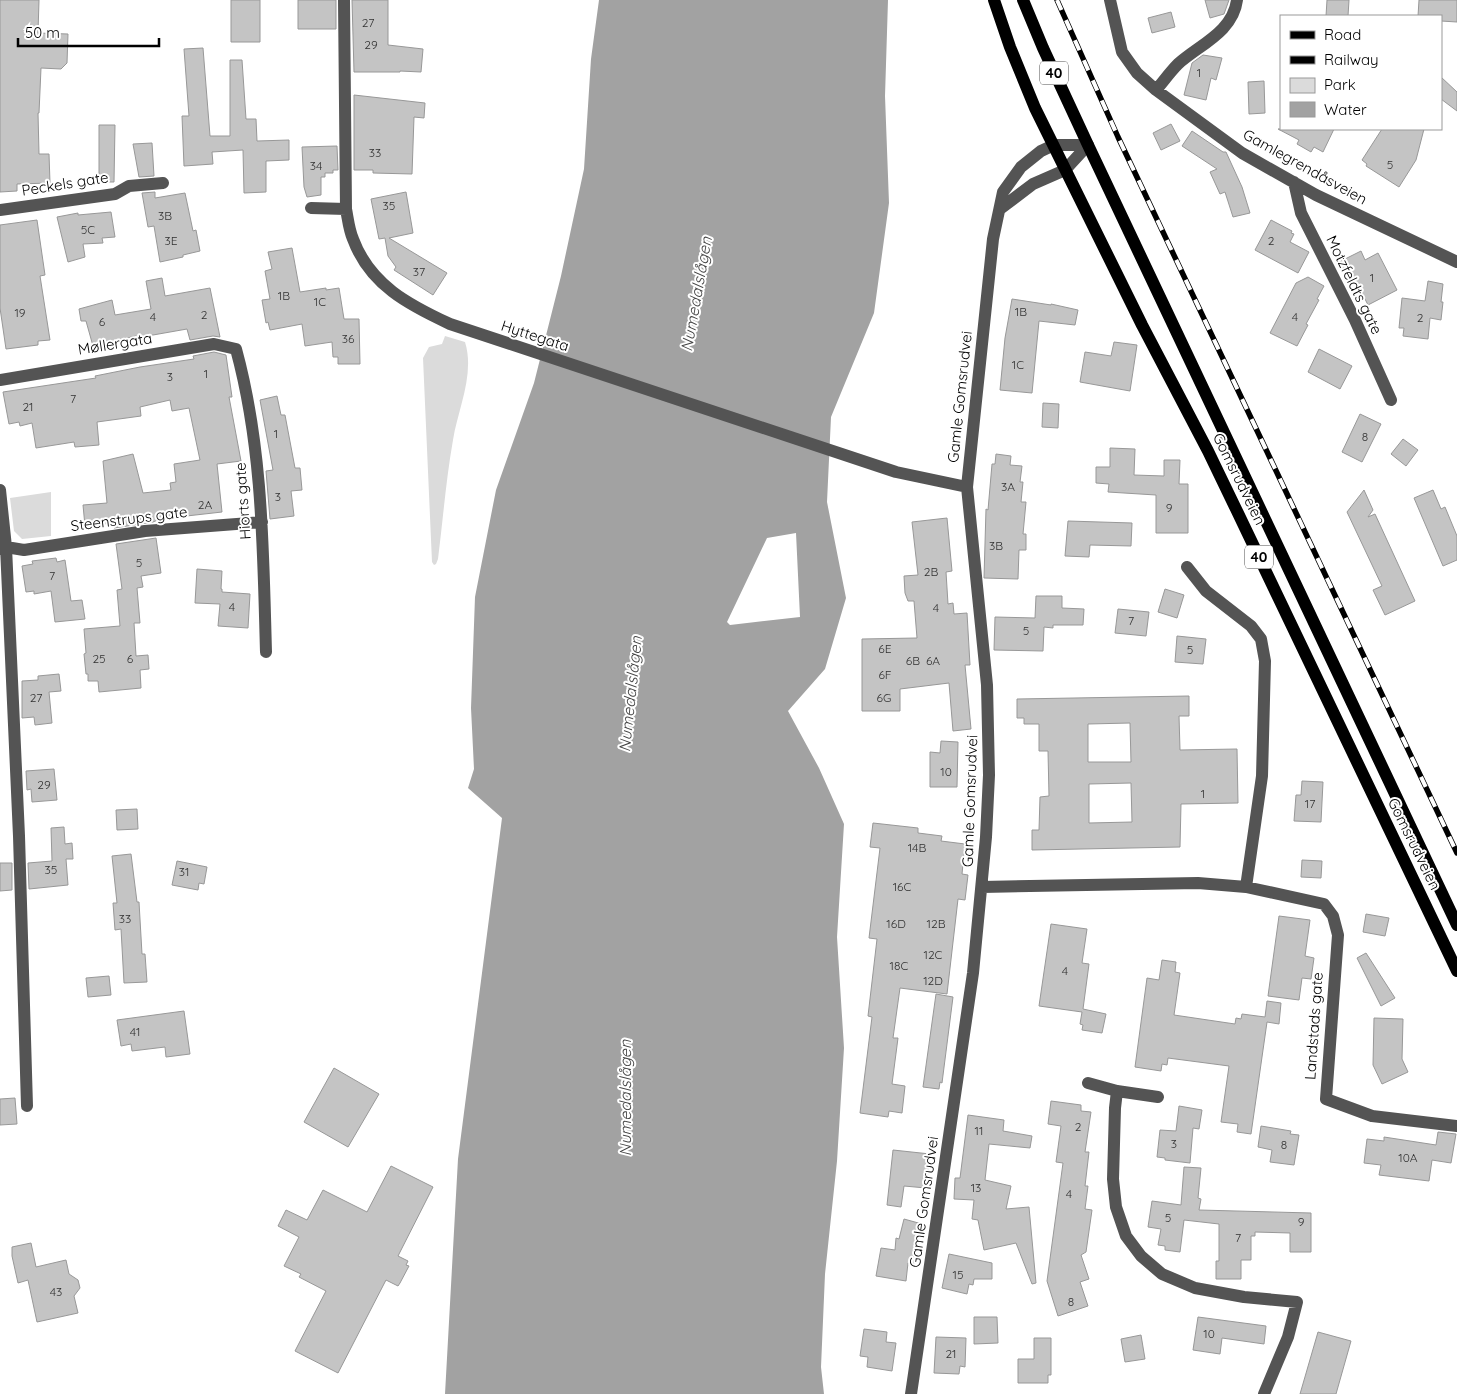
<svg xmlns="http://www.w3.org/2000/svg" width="1457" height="1394" font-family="Quicksand,sans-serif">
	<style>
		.green { fill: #dbdbdb }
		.water { fill: #a2a2a2; fill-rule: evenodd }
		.building { fill: #c4c4c4; stroke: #989898; fill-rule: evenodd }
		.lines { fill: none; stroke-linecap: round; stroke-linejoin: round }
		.minor { stroke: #545454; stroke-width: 12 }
		.major { stroke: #000; stroke-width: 12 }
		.rail-casing { stroke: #000; stroke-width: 5.5 }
		.rail { stroke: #fff; stroke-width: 4; stroke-dasharray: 11; stroke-linecap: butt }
		.labels { text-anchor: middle; stroke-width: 4; stroke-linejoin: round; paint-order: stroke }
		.number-label { font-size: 12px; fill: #313131 }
		.shield { fill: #fff; stroke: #4c4c4c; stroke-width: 1 }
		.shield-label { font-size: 14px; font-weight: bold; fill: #000 }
		.street-label { font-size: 15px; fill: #000; stroke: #fff }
		.water-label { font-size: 16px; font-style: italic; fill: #434343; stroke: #fff }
	</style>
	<rect width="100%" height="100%" fill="#fff"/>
	<path class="green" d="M445 336 465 342C475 374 458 409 453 440 446 480 443 519 438 559L436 564 434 565 432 562 423 358 429 347 442 344Z
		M51 492V536L22 539 14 531 10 498Z"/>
	<path class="water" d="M599 0H888L885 96 889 203 874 313 831 417 827 502 846 598 825 669 788 711 819 768 844 824 837 937 844 1048 837 1161 825 1274 821 1367 824 1394H445L458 1159 502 818 468 788 474 769 471 708 475 597 496 490 534 383 561 276 584 169 591 59ZM796 533 800 617 730 625 727 622 767 538Z"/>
	<path class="building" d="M0 0H39L38 33 68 34 67 63 61 69 41 68 39 113H38L39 154H49L50 183 17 184V191L0 192Z
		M231 0H260V42H231Z
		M298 0H336V29H298Z
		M352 0H388V45L423 49 421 72 400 71V72H354Z
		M1205 0H1229L1224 14 1210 18Z
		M1327 0H1349L1348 16H1326Z
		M1419 0H1457V22L1441 21V16H1418Z
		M1171 12 1175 27 1152 33 1148 18Z
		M203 48 210 136H230V60H242L246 119H256L257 141 289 140V160L266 161V192L244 193 243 150 212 152 213 164 184 166 182 116H189L184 49Z
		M1203 55 1222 58 1216 80 1211 78 1206 100 1184 95 1192 63Z
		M1441 77 1457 92V111L1441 99Z
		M1264 81 1265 113 1249 114 1248 82Z
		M354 95 425 103 424 118 414 117 412 174 373 173V170H354Z
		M1171 124 1180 141 1161 150 1153 133Z
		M99 125H115L114 182H99Z
		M1278 129H1334L1323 152 1314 147 1311 152 1297 144 1299 140Z
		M1382 129H1424L1416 160 1399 187 1366 166 1367 164 1362 160Z
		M1192 131 1223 152H1226L1242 187 1250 213 1233 217 1225 192 1220 194 1210 172 1217 169 1182 146Z
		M152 143 154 176 139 177 133 144Z
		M337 146 338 170H333V173H325V177H321V195L307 197 304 187 302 147Z
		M155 192V198L185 193 193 231 196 230 200 251 183 255V257L160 262 154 226 148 227 142 193Z
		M406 192 413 233 389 238 447 273 433 295 394 270 396 267 388 256 385 238 379 239 371 199Z
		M111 212 115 237 102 238 103 243 83 244 85 257 68 262 57 217 78 213V215Z
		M37 220 45 275 40 276 50 340 38 341V345L6 349 0 308V225Z
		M1271 220 1292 231 1291 233 1294 234 1290 242 1309 252 1298 273 1255 250Z
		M292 248 300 292 326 288V290L339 288 344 319H359L360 364H338V357H333L332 342 305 346 302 324 270 330 268 322 266 323 262 300 270 299 265 271 272 269 268 252Z
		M1361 251 1365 260 1378 253 1397 290 1368 305 1352 273 1346 275 1339 262Z
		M1308 277 1324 286 1317 299 1319 300 1306 324 1308 325 1297 346 1270 333 1296 283Z
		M162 278 165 296 210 288 220 337 213 336 190 340 187 329 136 338V336L93 346 86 321H81L79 309 112 300 115 315 151 309 146 281Z
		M1428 281 1443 284 1441 302H1443L1441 320 1430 318 1428 339 1403 336 1404 328H1399L1402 298 1425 301Z
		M1012 299 1051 305V304L1078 310 1075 325 1039 321 1032 393 1000 390 1005 338Z
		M1114 342 1137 345 1130 391 1080 382 1085 352 1111 356Z
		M1319 349 1352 366 1340 389 1308 372Z
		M214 352 226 355 232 397H229L241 461 217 464 222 512 160 519 153 522 114 528 113 523 85 526 83 505 107 503 103 461 133 454 143 493 171 490 170 483 176 482 174 464 200 460 189 408 172 411 170 400 140 407 141 416 97 422 99 445 75 447 74 442 36 448 32 423 20 426 19 422 9 424 3 392 96 378 95 376 140 367 194 359 193 356Z
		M277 396 281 415H285L295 468H300L302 490 291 491 294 516 270 519 266 471 273 470 260 400Z
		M1043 403 1059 404 1058 428 1042 427Z
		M1360 414 1381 424 1362 462 1342 452Z
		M1403 439 1418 450 1406 466 1391 454Z
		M1110 448 1135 449 1134 475 1164 476V460H1180L1179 484H1188V533H1156V495L1108 492 1109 484 1096 483V467H1110Z
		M996 454 1011 456 1010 465 1022 466 1020 482H1023L1021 502H1026L1023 534H1026V550H1019L1018 579 984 578 986 509 988 510 992 464H995Z
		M1364 490 1373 510 1368 517 1375 514 1415 601 1385 615 1373 590 1382 586 1347 512Z
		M1433 490 1441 509 1445 507 1457 536V560L1443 566 1414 498Z
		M947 518 952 571 946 572 948 604 953 603 954 614 967 613 970 665H965L971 729 953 731 949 683 900 689V711H862V639L917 638 914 601H908L905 593 904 576 918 575 912 522Z
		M1068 521 1132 523 1131 546 1090 545 1089 557 1065 556Z
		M156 538 161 573 141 576 143 587 137 588 140 623H134L136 656 148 655 149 669 140 670 141 688 99 692 98 681H88V674H86L84 654 86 653 84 629 120 626 117 590 122 589 116 544Z
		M56 558 57 562 65 560 71 601 82 600 85 619 55 622 51 591 34 594V591L26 592 22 566 33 564 32 561Z
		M197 569 222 571 221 589H222V592L250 594 248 628 218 626 220 604 195 603Z
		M1165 589 1184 595 1177 618 1158 612Z
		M1036 596H1062V608L1084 609 1083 625H1053V628L1044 627 1043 651 994 650 995 617 1035 618Z
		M1118 609 1149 612 1146 636 1115 633Z
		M1177 636 1206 639 1203 664 1175 662Z
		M59 674 61 691 49 692 52 723 35 725 34 717 22 718V681L38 680V676Z
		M1189 696V716H1179L1180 750 1237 749 1238 803 1181 804 1180 847 1032 850V830H1039L1040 797 1049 796 1048 751H1039V724H1024V718H1017V699ZM1130 723 1131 762H1088V724ZM1131 783 1132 822 1089 823V784Z
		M941 741 958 742 957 787H930V752L940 753Z
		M54 769 57 800 32 802 31 789 27 790 26 771Z
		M1302 781 1323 782 1321 822 1294 821 1296 795H1301Z
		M137 809 138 829 117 830 116 810Z
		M873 823 918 828V833L942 836 941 841 965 844 962 874 968 875 965 900 958 899 947 994 900 988 893 1038H898L892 1084 905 1086 902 1113 889 1111 888 1117 860 1113 872 1017 868 1016 877 939 869 938 880 848 870 847Z
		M64 827 65 844 72 843 73 859H66L68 885 29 889 28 863 52 861 51 828Z
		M131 854 137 902H139L142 954H145L147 982 124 983 121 929 115 930 113 903H117L112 856Z
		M1302 860 1322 861 1321 878 1301 877Z
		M177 861 207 867 204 884 199 883 198 890 172 885Z
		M0 863H12V890L0 891Z
		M1366 914 1389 918 1385 936 1363 932Z
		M1279 916 1310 920 1305 956 1314 958 1311 979 1302 978 1299 1000 1268 996Z
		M1051 924 1087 929 1082 963 1089 964 1083 1009 1106 1014 1102 1033 1082 1030 1083 1025 1080 1024 1082 1012 1039 1006Z
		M1366 953 1395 998 1381 1006 1357 958Z
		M1162 960 1176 962 1175 972 1180 973 1174 1015 1235 1024 1236 1018 1241 1019 1242 1014 1265 1017 1267 1001 1281 1003 1279 1024 1267 1022 1251 1134 1237 1132 1238 1124 1221 1122 1229 1066 1168 1058 1167 1065 1162 1064 1161 1071 1135 1067 1147 978 1159 980Z
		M109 976 111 995 88 997 86 978Z
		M936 994 953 997 942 1083 940 1082 939 1089 923 1087Z
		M184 1011 190 1054 166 1057 165 1047 132 1051 131 1044 121 1046 117 1020Z
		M1374 1018 1403 1019 1402 1059 1408 1072 1382 1084 1373 1065Z
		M334 1068 379 1094 348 1147 304 1122Z
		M15 1098 17 1124 0 1125V1099Z
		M1051 1101 1081 1105V1111L1091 1112 1085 1152H1089L1085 1186H1088L1085 1209 1092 1210 1086 1252 1081 1255 1089 1279 1080 1282 1088 1306 1058 1316 1047 1281 1063 1163 1056 1162 1061 1126 1048 1124Z
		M1179 1106 1202 1110 1199 1129 1193 1128 1190 1163 1165 1160V1158L1157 1157 1160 1130 1176 1131Z
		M968 1115 1004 1120 1003 1131 1032 1136 1030 1148 989 1144 985 1180 1011 1186 1006 1209 1029 1207 1036 1283 1032 1284 1016 1243 984 1250 978 1220 972 1219 974 1200 954 1199 955 1178H960Z
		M1261 1126 1291 1131 1290 1134 1299 1135 1294 1165 1270 1162 1272 1150 1258 1147Z
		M1438 1132 1456 1134 1451 1163 1432 1160 1429 1181 1379 1175 1381 1165 1364 1163 1367 1139 1384 1141V1137L1436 1145Z
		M893 1150 930 1154 926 1188 904 1186 901 1207 887 1205Z
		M391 1166 433 1187 398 1256 408 1261 406 1265 409 1266 400 1283 398 1286 386 1280 338 1373 295 1351 326 1291 299 1277 301 1274 284 1266 299 1237 278 1226 286 1210 307 1220 323 1190 367 1212Z
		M1184 1167 1201 1168 1198 1198 1201 1199 1199 1210 1311 1213V1252H1290V1233L1255 1232V1236H1251V1260H1241V1279H1216V1261H1219V1224L1184 1220 1180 1252 1165 1250V1246L1158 1245 1161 1229 1148 1227 1152 1201 1181 1205Z
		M904 1219 922 1224 917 1241 914 1264 908 1263 906 1281 876 1276 881 1248 895 1250 896 1238 899 1239Z
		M31 1243 36 1267 66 1260 69 1274 78 1280 80 1288 74 1296 78 1313 37 1322 28 1280 18 1283 12 1256V1247Z
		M949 1254 992 1263V1279H974L973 1285 969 1284 967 1294 942 1288Z
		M974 1317H997L998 1343 974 1344Z
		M1198 1317 1266 1326 1264 1344 1222 1338 1220 1354 1193 1350Z
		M864 1329 887 1332 886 1342 896 1343 892 1371 867 1367 868 1357 860 1356Z
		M1318 1332 1351 1341 1336 1394H1300Z
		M1141 1335 1145 1359 1125 1362 1121 1339Z
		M936 1337 966 1338 965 1367 960 1366 959 1374 934 1373Z
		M1034 1338H1051V1375H1048V1383H1018V1359H1034Z"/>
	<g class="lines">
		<path class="minor" d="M344 0 346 209C348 219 349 230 353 239 370 285 409 305 450 324L896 472 967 487
			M1110 0 1122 52 1137 73 1156 90 1242 153 1316 195 1457 262
			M1156 90C1163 82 1170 72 1178 64 1199 45 1233 32 1237 0
			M1294 182 1301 213 1355 320 1391 400
			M311 208 346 209
			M1000 209 1033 184 1065 170 1088 145
			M0 210 115 194 129 186 163 183
			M0 380 214 344 236 349C263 448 263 550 266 652
			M0 490 6 547 19 836 27 1106
			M0 549 6 547 24 550 145 531 262 522
			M1187 567 1206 591 1251 626 1261 639 1265 661 1262 776 1246 887
			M982 887 1198 883 1246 887 1324 904 1333 916 1338 935 1326 1099 1372 1116 1457 1126
			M1088 1083 1117 1091 1158 1097
			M1117 1091 1115 1108 1113 1179 1116 1207 1126 1236 1141 1256 1162 1274 1195 1288 1244 1297 1297 1302 1288 1337 1264 1394
			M911 1394 973 973 986 837 989 775 987 685 967 487 993 239 1003 192 1021 167 1041 151 1054 145H1088"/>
		<path class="major" d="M994 0 1010 47 1035 108 1142 325 1208 451 1236 509 1457 971
			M1023 0 1043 48 1088 145 1457 925"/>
		<defs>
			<path id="rail" d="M1057 0 1118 137 1457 853"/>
		</defs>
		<use href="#rail" class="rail-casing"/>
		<use href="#rail" class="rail"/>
	</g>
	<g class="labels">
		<g class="number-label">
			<text x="368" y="27">27</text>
			<text x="371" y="49">29</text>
			<text x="1199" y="77">1</text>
			<text x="375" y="157">33</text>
			<text x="1390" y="169">5</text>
			<text x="316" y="170">34</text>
			<text x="389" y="210">35</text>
			<text x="165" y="220">3B</text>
			<text x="88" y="234">5C</text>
			<text x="171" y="245">3E</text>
			<text x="1271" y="245">2</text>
			<text x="419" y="276">37</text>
			<text x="1372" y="282">1</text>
			<text x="284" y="300">1B</text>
			<text x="320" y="306">1C</text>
			<text x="1021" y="316">1B</text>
			<text x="20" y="317">19</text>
			<text x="204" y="319">2</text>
			<text x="153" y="321">4</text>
			<text x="1295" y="321">4</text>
			<text x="1420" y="322">2</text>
			<text x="102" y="326">6</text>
			<text x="348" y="343">36</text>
			<text x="1018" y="369">1C</text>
			<text x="206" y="378">1</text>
			<text x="170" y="381">3</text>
			<text x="73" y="403">7</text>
			<text x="28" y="411">21</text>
			<text x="276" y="438">1</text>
			<text x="1365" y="441">8</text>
			<text x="1008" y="491">3A</text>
			<text x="278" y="501">3</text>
			<text x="205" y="509">2A</text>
			<text x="1169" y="512">9</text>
			<text x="996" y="550">3B</text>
			<text x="139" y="567">5</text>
			<text x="931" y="576">2B</text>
			<text x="52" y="580">7</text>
			<text x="232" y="611">4</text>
			<text x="936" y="612">4</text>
			<text x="1131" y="625">7</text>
			<text x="1026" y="635">5</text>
			<text x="885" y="653">6E</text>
			<text x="1190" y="654">5</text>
			<text x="99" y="663">25</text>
			<text x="130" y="663">6</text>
			<text x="913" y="665">6B</text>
			<text x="933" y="665">6A</text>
			<text x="885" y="679">6F</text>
			<text x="36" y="702">27</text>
			<text x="884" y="702">6G</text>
			<text x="946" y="776">10</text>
			<text x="44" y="789">29</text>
			<text x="1203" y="798">1</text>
			<text x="1310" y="808">17</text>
			<text x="917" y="852">14B</text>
			<text x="51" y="874">35</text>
			<text x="184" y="876">31</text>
			<text x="902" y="891">16C</text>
			<text x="125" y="923">33</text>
			<text x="896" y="928">16D</text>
			<text x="936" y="928">12B</text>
			<text x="933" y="959">12C</text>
			<text x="899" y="970">18C</text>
			<text x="1065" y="975">4</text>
			<text x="933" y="985">12D</text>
			<text x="135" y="1036">41</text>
			<text x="1078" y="1131">2</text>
			<text x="979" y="1135">11</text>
			<text x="1174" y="1148">3</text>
			<text x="1284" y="1149">8</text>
			<text x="1408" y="1162">10A</text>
			<text x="976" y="1192">13</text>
			<text x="1069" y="1198">4</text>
			<text x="1168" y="1222">5</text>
			<text x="1301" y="1226">9</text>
			<text x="1238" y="1242">7</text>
			<text x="958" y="1279">15</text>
			<text x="56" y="1296">43</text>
			<text x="1071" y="1306">8</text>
			<text x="1209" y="1338">10</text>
			<text x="951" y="1358">21</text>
		</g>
		<g class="shield">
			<rect x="1040" y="61.5" width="28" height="23" rx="4"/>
			<rect x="1245" y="545.5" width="28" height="23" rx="4"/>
		</g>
		<g class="shield-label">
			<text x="1054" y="78">40</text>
			<text x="1259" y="562">40</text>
		</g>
		<g class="street-label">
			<text transform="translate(1305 167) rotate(29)" y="5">Gamlegrendåsveien</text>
			<text transform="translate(65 184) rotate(-9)" y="5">Peckels gate</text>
			<text transform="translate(1354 285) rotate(64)" y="5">Motzfeldts gate</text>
			<text transform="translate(535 336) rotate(18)" y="5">Hyttegata</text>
			<text transform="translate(115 344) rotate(-9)" y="5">Møllergata</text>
			<text transform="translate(960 397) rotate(-84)" y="5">Gamle Gomsrudvei</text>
			<text transform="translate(1239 479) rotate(64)" y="5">Gomsrudveien</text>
			<text transform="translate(243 501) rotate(-94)" y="5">Hiorts gate</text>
			<text transform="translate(129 519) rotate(-7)" y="5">Steenstrups gate</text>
			<text transform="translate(970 801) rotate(-88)" y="5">Gamle Gomsrudvei</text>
			<text transform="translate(1414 844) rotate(64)" y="5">Gomsrudveien</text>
			<text transform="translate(1314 1026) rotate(-86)" y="5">Landstads gate</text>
			<text transform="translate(924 1202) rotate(-82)" y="5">Gamle Gomsrudvei</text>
		</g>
		<g class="water-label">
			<text transform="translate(696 294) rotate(-80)" y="6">Numedalslågen</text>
			<text transform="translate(630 694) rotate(-84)" y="6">Numedalslågen</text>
			<text transform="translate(625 1098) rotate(-90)" y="6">Numedalslågen</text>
		</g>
	</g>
	<rect x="1280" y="15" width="162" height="115" fill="#ffffff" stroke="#999999"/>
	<rect x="1290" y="31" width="25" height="8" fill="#000000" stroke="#999999"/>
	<text x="1324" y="40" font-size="15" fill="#000000">Road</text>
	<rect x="1290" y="56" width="25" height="8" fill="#000000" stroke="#999999"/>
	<text x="1324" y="65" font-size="15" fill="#000000">Railway</text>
	<rect x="1290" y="78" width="25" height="15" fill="#dbdbdb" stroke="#999999"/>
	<text x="1324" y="90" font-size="15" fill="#000000">Park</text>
	<rect x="1290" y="102" width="25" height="15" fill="#a2a2a2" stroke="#999999"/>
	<text x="1324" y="115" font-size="15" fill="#000000">Water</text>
	<path d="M18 38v8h141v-8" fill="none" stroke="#000000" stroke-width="2.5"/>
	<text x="25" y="38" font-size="15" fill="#000000" stroke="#ffffff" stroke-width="4" paint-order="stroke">50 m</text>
</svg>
